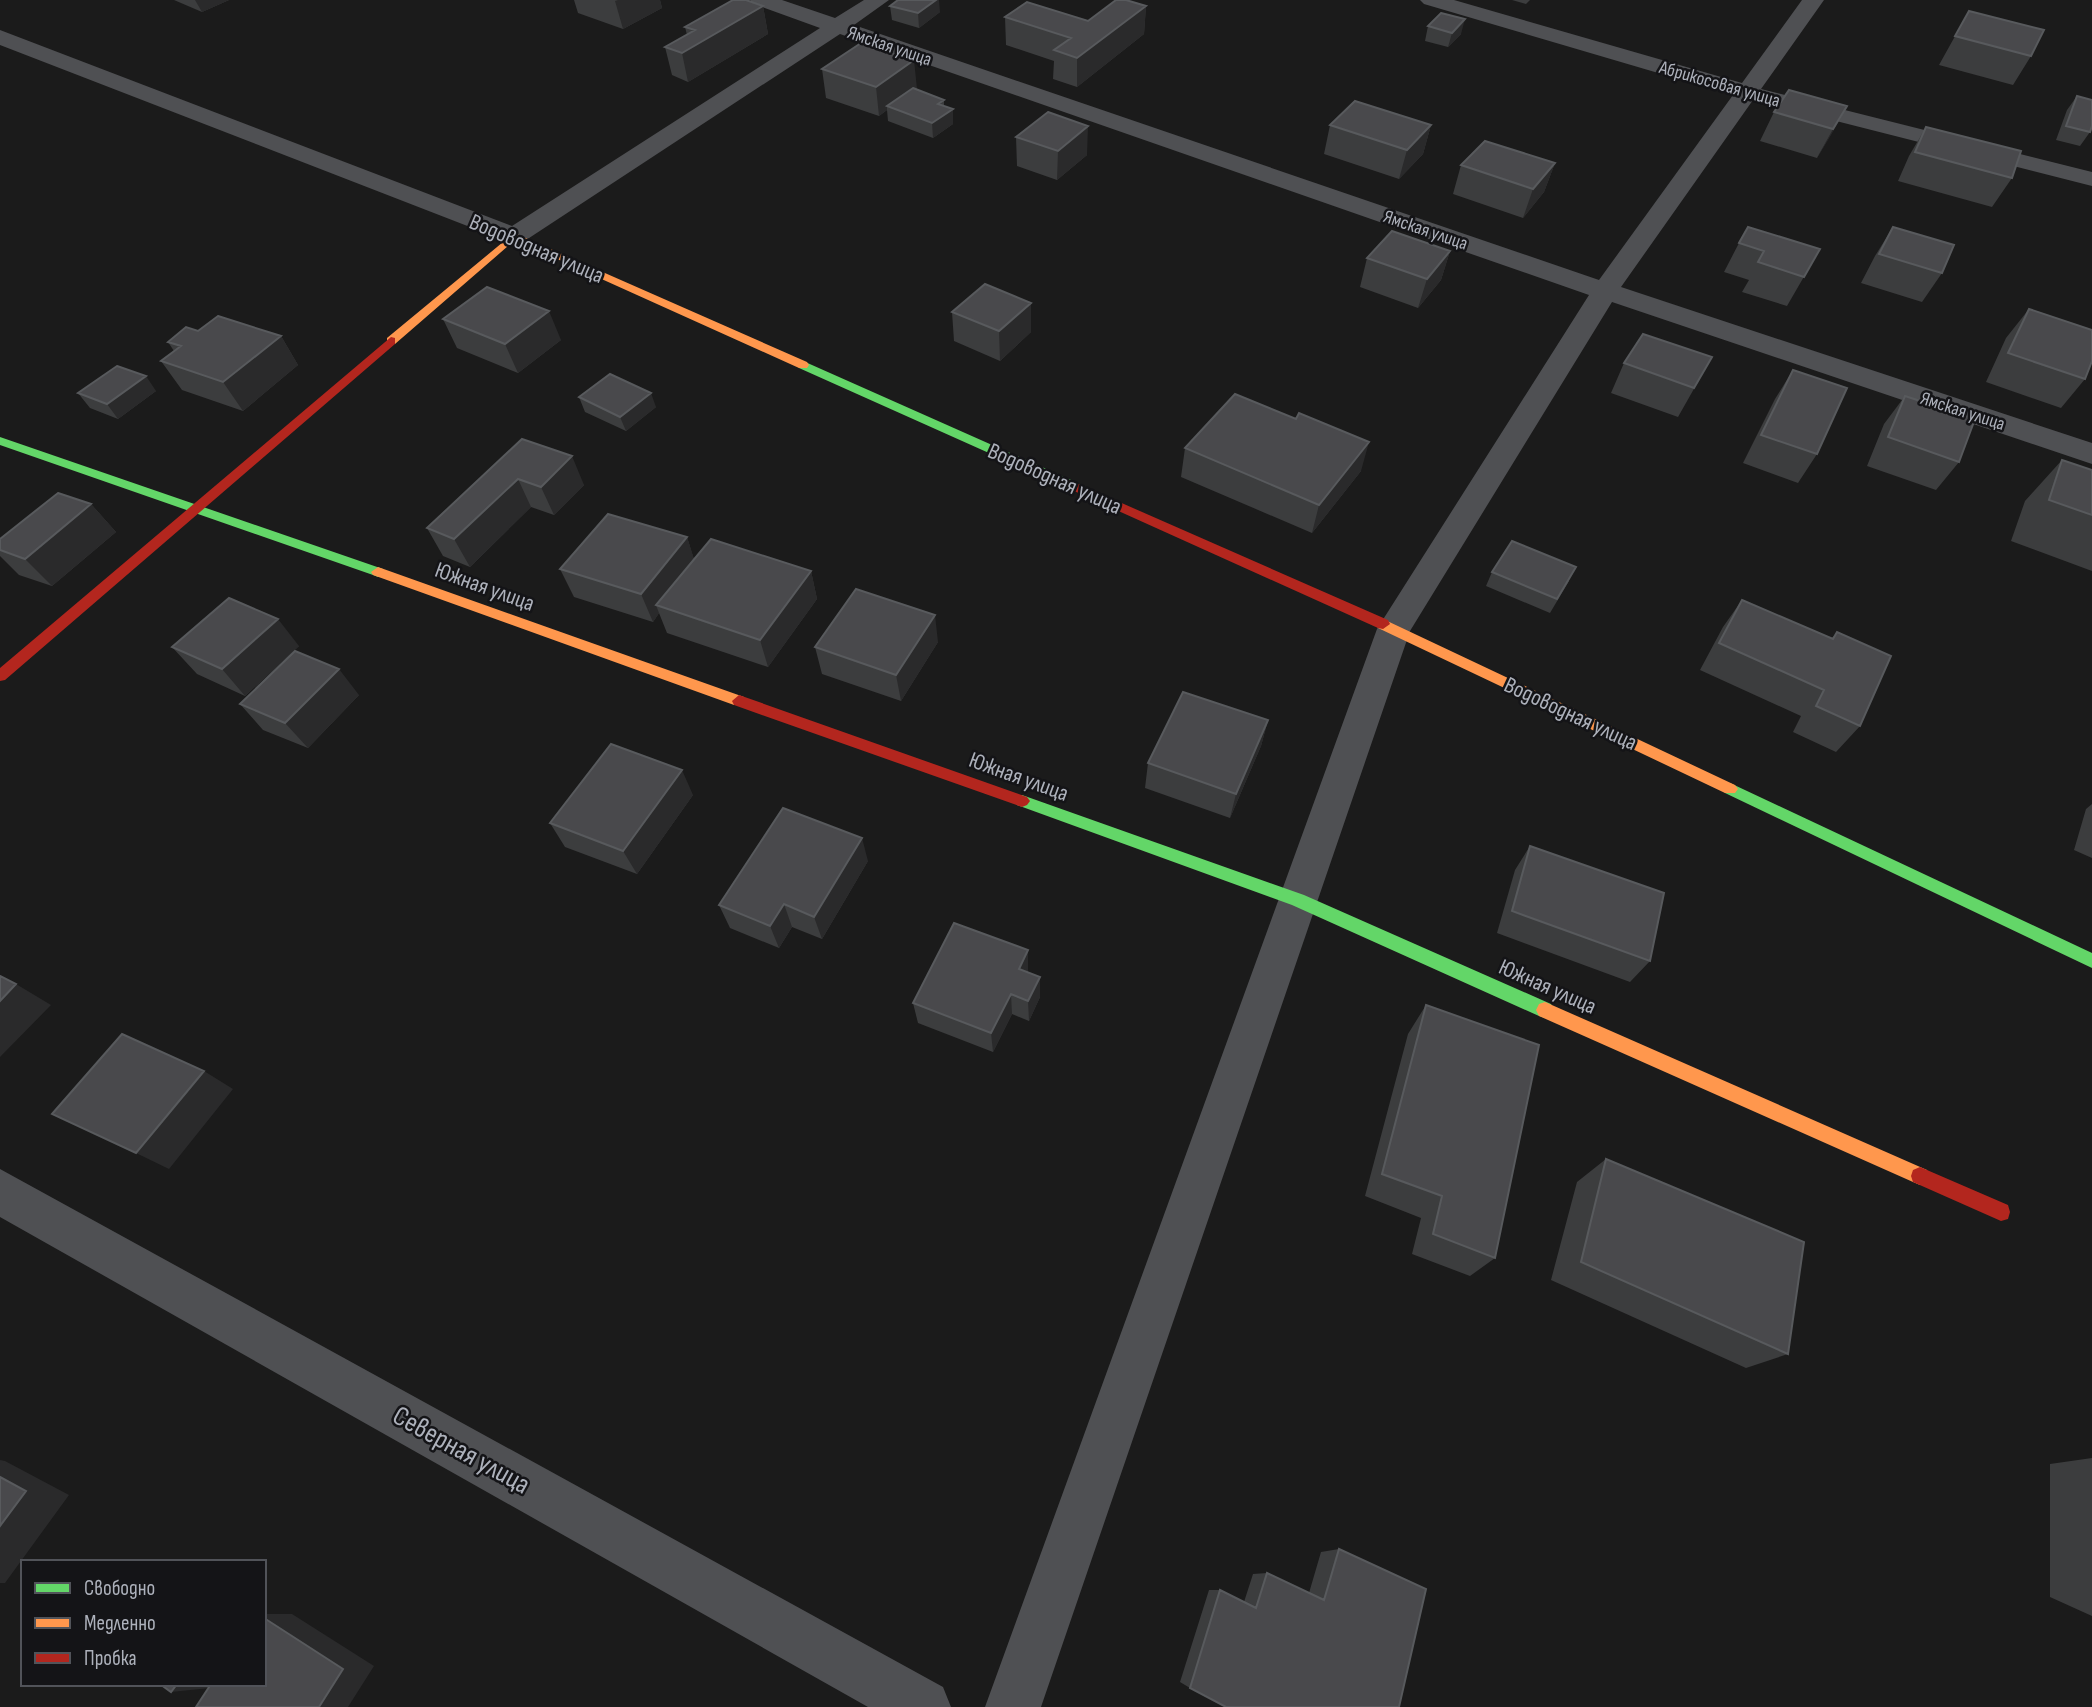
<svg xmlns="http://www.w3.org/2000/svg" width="2092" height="1707" font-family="'Sofia Sans Condensed',sans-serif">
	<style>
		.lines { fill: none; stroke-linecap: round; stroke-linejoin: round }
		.street { fill: #4f5053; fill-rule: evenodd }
		.fast { fill: #63d668; fill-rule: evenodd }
		.slow { fill: #ff974d; fill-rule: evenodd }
		.jam { fill: #b3261e; fill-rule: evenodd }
		.wall { fill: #3c3d3e }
		.shaded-wall { fill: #2a2a2b }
		.building { fill: #49494c; stroke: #585a5d; stroke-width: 2 }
		.labels { text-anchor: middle; stroke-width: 5; stroke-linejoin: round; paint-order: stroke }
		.far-street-label { font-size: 19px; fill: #adb1bb; stroke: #141417 }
		.street-label { font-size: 23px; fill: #adb1bb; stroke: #141417 }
		.near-street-label { font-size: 28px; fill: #adb1bb; stroke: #141417 }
	</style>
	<rect width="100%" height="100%" fill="#1b1b1b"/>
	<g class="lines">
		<path class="street" d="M750 0H782L835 18 864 0H889L854 25 1599 280 1733 95 1424 4 1420 0H1454L1742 83 1802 0H1824L1761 89 2092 172V186L1753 100 1621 287 2092 443V464L1612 302 1410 631 1041 1707H985L1377 629 1589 295 840 34 523 242 514 244 0 45V30L512 226 820 28 754 4Z
			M0 1169 943 1687 951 1707H868L0 1217Z"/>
		<path class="fast" d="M803 361 1071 480 1073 483 1067 487 1063 486 799 368 797 365Z
			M0 437 383 569 385 572 378 577 373 575 0 445Z
			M1730 783 2092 953V968L1725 793 1722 789 1725 785Z
			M1022 795 1304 895 1551 1004 1554 1010 1551 1016 1545 1018 1539 1016 1292 905 1017 805 1014 801 1017 797Z"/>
		<path class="slow" d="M514 233 807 362 809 365 807 368H799L515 240 395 344H387V338Z
			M378 567 744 697 746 701 744 705H734L373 575 371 572Z
			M1383 619 1735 785 1738 789 1735 793H1725L1378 628 1376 624Z
			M1545 1002 1927 1170 1929 1176 1927 1182 1920 1185 1913 1182 1539 1016 1536 1010 1539 1004Z"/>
		<path class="jam" d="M391 337 395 338V344L5 680 0 681V668Z
			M1067 479 1388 620 1390 624 1383 629 1378 628 1063 486V480Z
			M739 695 1027 797 1030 801 1027 805 1022 807 734 705 732 701Z
			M1920 1167 2008 1205 2010 1212 2008 1219 2001 1221 1913 1182 1911 1176 1913 1170Z"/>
	</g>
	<path class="wall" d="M174 0H229L202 12Z
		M574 0H660L662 8 623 29 578 13Z
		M1512 0H1530L1526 4Z
		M763 6 768 34 688 82 672 75 665 47 687 35 685 27Z
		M890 6 940 12 919 28 892 20Z
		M1146 6 1144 34 1077 87 1053 79 1054 61 1006 45 1005 17 1088 21Z
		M1969 11 2031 56 2013 85 1939 65Z
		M1428 26 1461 34 1448 47 1425 41Z
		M822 69 917 89H916L944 100V106L953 109V124L933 138 888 121 887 110 879 116 826 98Z
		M2077 96 2090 132 2080 146 2056 140 2067 110Z
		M1847 106 1817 158 1760 141 1774 112Z
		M1330 125H1431L1423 154 1399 179 1324 154Z
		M1926 127 2012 178 1992 207 1898 181 1909 156Z
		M1016 137 1087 155 1057 180 1017 166Z
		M1555 163 1544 192 1523 218 1453 194 1461 165Z
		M1893 227 1942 273 1922 302 1861 283 1875 256Z
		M1739 243 1820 249 1787 306 1742 292 1749 280 1724 272Z
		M1450 251 1441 280 1418 308 1360 287 1367 258Z
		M1031 303V332L1000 361 954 341 952 312Z
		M2029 309 2085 379 2061 408 1986 382 2006 338Z
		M443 319 561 340 518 373 457 348Z
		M198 331 281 336 298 365 243 411 182 390 161 361 174 351 168 342Z
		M1712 357 1678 417 1611 393 1624 363Z
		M1793 370 1817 454 1798 483 1743 463 1775 399Z
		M156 391 118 419 90 408 78 393Z
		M1905 396 1959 462 1936 490 1867 466 1884 424Z
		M579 397 656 407 626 431 585 412Z
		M522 439 584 485 554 515 531 507 470 567 443 556 427 528Z
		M1185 448 1361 471 1312 533 1181 477Z
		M2062 460 2092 470V571L2011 541 2025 501Z
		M91 504 116 532 52 586 19 575 0 556V539Z
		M687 537 694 560 811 571 817 599 768 667 667 633 659 613 653 622 574 597 560 569Z
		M1492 572 1569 581 1550 613 1486 586Z
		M1742 600 1832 638 1837 632 1860 726 1836 752 1793 732 1801 716 1700 670 1723 627Z
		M938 642 901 701 822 674 815 647Z
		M299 646 245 696 197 674 172 647Z
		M359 695 308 748 263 730 240 704Z
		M1268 720 1261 746 1230 818 1145 788 1148 763Z
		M693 795 637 874 565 847 550 823Z
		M2092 804V858L2074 850 2086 809Z
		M1530 846 1650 961 1630 982 1497 933 1515 870Z
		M868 861 822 939 792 927 779 948 730 928 719 905Z
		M1028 972 1040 997 1029 1021 1012 1014 993 1052 918 1023 913 1003Z
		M1426 1005 1495 1258 1470 1276 1412 1254 1421 1218 1365 1196 1408 1034Z
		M1606 1159 1788 1354 1746 1368 1551 1280 1577 1182Z
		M2092 1458V1616L2050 1597V1464Z
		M1339 1549 1426 1589 1190 1688 1180 1682 1209 1590H1220L1244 1602 1253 1574 1267 1573 1309 1593 1321 1552Z"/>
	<path class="shaded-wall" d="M195 0H229L202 12Z
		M618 0H660L662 8 623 29 615 1Z
		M936 0H939L940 12 919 28 918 13Z
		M763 6 768 34 688 82 682 53Z
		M1146 6 1144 34 1077 87V58Z
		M1465 19 1461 34 1448 47 1452 33Z
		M914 60 917 89 891 108 887 106V110L879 116 876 87Z
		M1847 106 1831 135 1817 158 1833 129Z
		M953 109V124L933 138 932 123Z
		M1431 125 1423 154 1399 179 1407 150Z
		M1088 126 1087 155 1057 180 1058 151Z
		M1555 163 1544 192 1523 218 1533 189Z
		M1450 251 1441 280 1418 308 1427 279Z
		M1031 303V332L1000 361 999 331Z
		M549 311 561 340 518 373 505 344Z
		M281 336 298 365 243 411 223 382Z
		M146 376 156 391 118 419 107 404Z
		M651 393 656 407 626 431 620 417Z
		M1369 442 1361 471 1312 533 1319 505Z
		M572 456 584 485 554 515 541 487Z
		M518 479 531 507 470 567 454 539Z
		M91 504 116 532 52 586 25 559Z
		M687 537 696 565 656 605 659 613 653 622 641 594Z
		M811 571 817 599 768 667 760 640Z
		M935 615 938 642 901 701 896 675Z
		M278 619 299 646 245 696 222 669Z
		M339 669 359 695 308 748 285 723Z
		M1268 720 1261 746 1230 818 1236 794Z
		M682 770 693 795 637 874 623 851Z
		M862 838 868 861 822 939 814 917Z
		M784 904 792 927 779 948 770 926Z
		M1028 950V972L1020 990 1019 969Z
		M1040 977V997L1029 1021 1028 1001Z
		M16 984 51 1005 0 1057V1001Z
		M1011 994 1012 1014 993 1052 991 1033Z
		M204 1071 233 1089 169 1169 136 1153Z
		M0 1460 5 1461 69 1495 5 1583H0Z
		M264 1614H292L374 1666 348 1707H319L264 1618Z
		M177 1684H213L210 1688 171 1692Z"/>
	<path class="building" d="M733 0H746L763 6 682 53 665 47 695 30 685 27Z
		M898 0H936L918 13 890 6Z
		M1116 0H1126L1146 6 1077 58 1054 50 1071 38 1005 17 1027 2 1088 21Z
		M1969 11 2044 30 2031 56 1955 36Z
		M1441 13 1465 19 1452 33 1428 26Z
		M861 43 914 60 876 87 822 69Z
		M913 88 944 100 938 104 953 109 932 123 887 106Z
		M1789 90 1847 106 1833 129 1774 112Z
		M2077 96 2092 100V126L2090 132 2066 126Z
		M1355 101 1431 125 1407 150 1330 125Z
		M1048 112 1088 126 1058 151 1016 137Z
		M1926 127 2021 151 2012 178 1915 152Z
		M1485 141 1555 163 1533 189 1461 165Z
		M1748 227 1820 249 1804 277 1758 262 1764 251 1739 243Z
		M1893 227 1954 245 1942 273 1879 254Z
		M1392 231 1450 251 1427 279 1367 258Z
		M985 284 1031 303 999 331 952 312Z
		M487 287 549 311 505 344 443 319Z
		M2029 309 2092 330V361L2085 379 2008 353Z
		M218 316 281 336 223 382 161 361 181 346 168 342 186 327 198 331Z
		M1643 334 1712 357 1694 388 1624 363Z
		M117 366 146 376 107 404 78 393Z
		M1793 370 1847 388 1817 454 1761 435Z
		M610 374 651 393 620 417 579 397Z
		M1235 394 1296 419 1299 413 1369 442 1319 505 1185 448Z
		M1905 396 1975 419 1959 462 1888 437Z
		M522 439 572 456 541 487 518 479 454 539 427 528Z
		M2062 460 2092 470V515L2049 500Z
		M58 493 91 504 25 559 0 550V539Z
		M608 514 687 537 641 594 560 569Z
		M711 539 811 571 760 640 656 605Z
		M1512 541 1576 567 1557 599 1492 572Z
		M856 589 935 615 896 675 815 647Z
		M229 598 278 619 222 669 172 647Z
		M1742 600 1833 639 1837 632 1891 656 1860 726 1816 706 1824 690 1719 643Z
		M295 651 339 669 285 723 240 704Z
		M1183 692 1268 720 1236 794 1148 763Z
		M611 744 682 770 623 851 550 823Z
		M783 808 862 838 814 917 784 904 770 926 719 905Z
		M1530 846 1664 893 1650 961 1512 911Z
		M954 923 1028 950 1019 969 1040 977 1028 1001 1011 994 991 1033 913 1003Z
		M0 976 16 984 0 1001Z
		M1426 1005 1539 1045 1495 1258 1433 1234 1442 1196 1382 1174Z
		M122 1034 204 1071 136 1153 52 1114Z
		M1606 1159 1804 1242 1788 1354 1581 1262Z
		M0 1477 26 1491 0 1526Z
		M1339 1549 1426 1589 1399 1707H1226L1190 1688 1220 1590 1256 1608 1267 1573 1324 1600Z
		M264 1618 343 1669 319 1707H196L211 1684H264Z
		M160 1684H177L171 1692Z"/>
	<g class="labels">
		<g class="far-street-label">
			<text transform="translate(890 45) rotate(19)" y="7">Ямская улица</text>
			<text transform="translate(1720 83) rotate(16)" y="7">Абрикосовая улица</text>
			<text transform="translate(1426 229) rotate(19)" y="7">Ямская улица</text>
			<text transform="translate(1963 410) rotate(18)" y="7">Ямская улица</text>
		</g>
		<g class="street-label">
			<text transform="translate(537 248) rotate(23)" y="8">Водоводная улица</text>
			<text transform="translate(1055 478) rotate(24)" y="8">Водоводная улица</text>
			<text transform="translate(485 586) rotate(20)" y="8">Южная улица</text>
			<text transform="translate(1571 713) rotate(25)" y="8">Водоводная улица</text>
			<text transform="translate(1019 776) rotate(20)" y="8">Южная улица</text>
			<text transform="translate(1548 986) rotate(24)" y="8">Южная улица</text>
		</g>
		<g class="near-street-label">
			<text transform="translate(462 1449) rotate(29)" y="10">Северная улица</text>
		</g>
	</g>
	<rect x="21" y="1560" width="245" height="126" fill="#141417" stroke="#515359" stroke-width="2"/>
	<rect x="35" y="1583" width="35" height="10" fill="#63d668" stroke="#515359" stroke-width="2"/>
	<text x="84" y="1595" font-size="21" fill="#adb1bb">Свободно</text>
	<rect x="35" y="1618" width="35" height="10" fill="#ff974d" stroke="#515359" stroke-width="2"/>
	<text x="84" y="1630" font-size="21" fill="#adb1bb">Медленно</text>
	<rect x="35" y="1653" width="35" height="10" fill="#b3261e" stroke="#515359" stroke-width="2"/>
	<text x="84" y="1665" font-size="21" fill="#adb1bb">Пробка</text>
</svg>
